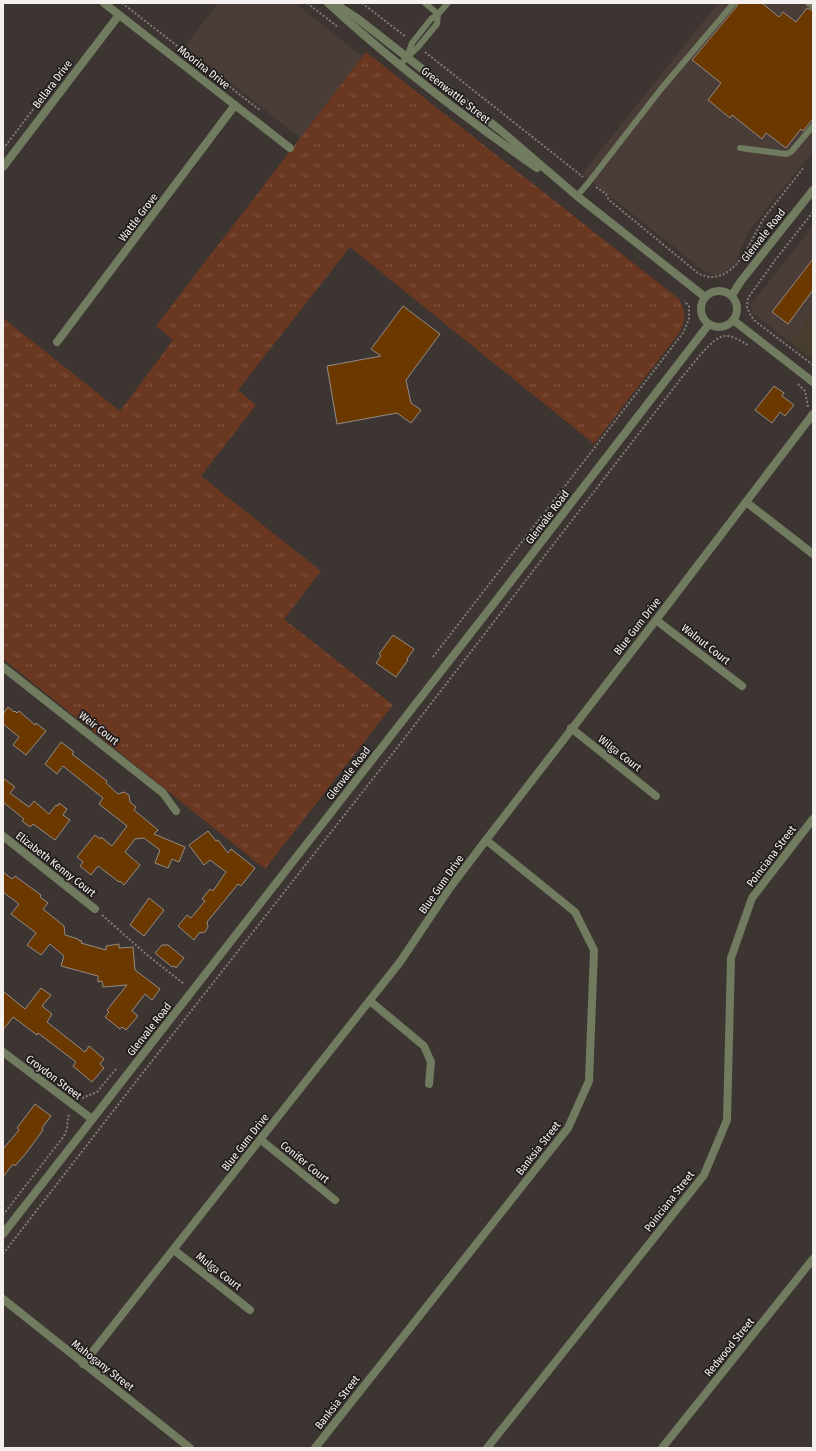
<svg xmlns="http://www.w3.org/2000/svg" width="816" height="1451" font-family="'Fira Sans Condensed',sans-serif">
  <style>
    .built { fill: #4a3c36 }
    .education { fill: #473d2d }
    .grass { fill: url(#grass-tufts) }
    .building { fill: #6b3900; stroke: #938c86 }
    .lines { fill: none; stroke-linecap: round; stroke-linejoin: round }
    .path { stroke: #817b78; stroke-width: 2; stroke-dasharray: 2 2; stroke-linecap: butt }
    .service { stroke: #707b5f; stroke-width: 6 }
    .minor { stroke: #707b5f; stroke-width: 8 }
    .tertiary { stroke: #707b5f; stroke-width: 8 }
    .labels { text-anchor: middle; stroke-width: 3.5; stroke-linejoin: round; paint-order: stroke }
    .street-label { font-size: 11px; fill: #f6f1ef; stroke: #211d1c }
  </style>
  <defs>
    <pattern id="grass-tufts" width="24" height="20" patternUnits="userSpaceOnUse"><rect width="24" height="20" fill="#6a3721"/><path d="M3 7l-1-3M5 7V3M7 7l1-3M15 17l-1-3M17 17v-4M19 17l1-3" fill="none" stroke="#805442"/></pattern>
  </defs>
  <rect width="100%" height="100%" fill="#3c3532"/>
  <g class="built">
    <polygon points="218,3 295,3 363,57 300,138 185,46"/>
    <polygon points="718,3 813,3 813,151 748,232 736,261 730,268 722,274 713,275 703,270 582,174"/>
    <polygon points="813,226 813,315 791,343 752,313 751,304"/>
  </g>
  <polygon class="education" points="813,315 813,360 791,343"/>
  <path class="grass" d="M366,52L679,299C686,313 686,317 680,332L594,444L350,247L238,390L256,405L201,476L321,571L284,619L393,705L265,869L3,659V318L120,411L173,340L156,326Z"/>
  <g class="building">
    <polygon points="738,3 762,3 779,17 783,12 796,22 807,8 813,11 813,119 803,131 801,129 786,148 766,133 762,139 732,115 730,118 708,100 721,83 692,60 737,6"/>
    <polygon points="813,259 813,290 788,324 772,312"/>
    <polygon points="403,306 440,334 406,380 411,403 421,410 411,423 397,413 337,424 327,366 381,356 371,349"/>
    <polygon points="774,386 784,393 782,396 794,405 785,416 780,412 772,423 755,410"/>
    <polygon points="393,635 414,649 407,659 408,660 396,677 376,663 381,656 379,654"/>
    <polygon points="8,707 14,712 15,711 17,713 19,711 35,725 36,723 46,731 26,755 13,745 19,737 3,724 3,714"/>
    <polygon points="61,742 74,752 72,754 107,781 106,783 118,794 124,792 129,795 130,802 136,807 134,810 158,830 154,834 185,847 179,862 172,859 168,868 155,863 160,850 144,838 135,839 125,852 140,865 124,885 120,881 119,882 98,866 91,875 80,866 83,862 77,857 95,835 100,839 101,837 112,846 127,826 99,804 103,798 63,766 57,774 45,764"/>
    <polygon points="3,778 15,787 10,793 29,807 34,801 49,814 56,805 58,806 59,803 67,809 63,815 70,820 55,840 33,824 30,827 22,821 24,819 3,802"/>
    <polygon points="208,831 216,841 218,840 228,853 231,849 255,868 241,886 238,884 207,922 208,927 205,932 199,933 194,940 178,926 187,915 191,918 205,901 202,899 210,889 213,891 226,872 210,860 204,865 189,845"/>
    <polygon points="3,872 12,879 15,876 41,895 40,897 48,903 43,909 64,926 65,935 78,939 78,940 82,941 81,943 106,950 106,946 119,944 119,948 133,947 135,970 160,989 152,1000 145,994 132,1011 138,1016 126,1030 122,1027 120,1029 105,1017 109,1012 107,1010 127,985 103,987 102,981 98,982 98,976 61,966 64,956 50,944 41,955 27,945 36,933 11,914 19,904 3,892"/>
    <polygon points="149,898 164,910 144,936 130,925"/>
    <polygon points="162,945 168,945 184,958 176,968 174,966 172,967 155,953"/>
    <polygon points="41,988 51,995 42,1006 52,1014 47,1022 85,1052 89,1046 104,1059 100,1064 104,1068 92,1082 73,1066 76,1062 38,1033 37,1035 13,1017 3,1030 3,991 25,1009"/>
    <polygon points="35,1104 51,1116 42,1128 43,1130 27,1152 15,1166 13,1164 3,1177 3,1149 19,1130 17,1128"/>
  </g>
  <g class="lines">
    <g class="path">
      <polyline points="122,3 261,111"/>
      <polyline points="307,3 338,27"/>
      <polyline points="362,3 406,37"/>
      <polyline points="425,52 583,177"/>
      <polyline points="3,149 63,70"/>
      <path d="M596,187L606,194L609,200L699,274C703,275 707,277 711,277C739,277 752,237 764,218C777,201 791,184 804,167"/>
      <polyline points="813,212 776,259 748,298 747,307 751,316 755,321 813,365"/>
      <polyline points="798,384 805,391 808,407"/>
      <polyline points="433,657 683,333 689,319 689,306 684,301"/>
      <polyline points="102,915 146,954 184,984"/>
      <polyline points="82,1098 97,1092 116,1069"/>
      <polyline points="3,1215 64,1136 67,1129 68,1117 69,1115"/>
      <path d="M3,1254L134,1084L393,753L683,376C692,366 713,335 726,336C734,336 743,342 749,346"/>
    </g>
    <g class="service">
      <polyline points="425,3 438,14"/>
      <polyline points="808,3 813,7"/>
      <polyline points="407,57 412,43 431,19 438,14 448,3"/>
      <polyline points="400,65 407,57 418,47 437,24 438,14"/>
      <polyline points="740,148 786,154 791,152 813,126"/>
      <polyline points="577,196 589,182 661,89 734,3"/>
    </g>
    <g class="minor">
      <polyline points="104,3 290,148"/>
      <polyline points="3,167 119,15"/>
      <polyline points="57,342 235,105"/>
      <polyline points="746,502 813,554"/>
      <polyline points="656,620 742,686"/>
      <polyline points="3,667 163,793 176,811"/>
      <polyline points="571,728 656,796"/>
      <polyline points="3,836 95,909"/>
      <polyline points="370,1001 424,1046 431,1062 429,1084"/>
      <polyline points="3,1052 92,1119"/>
      <polyline points="261,1140 335,1200"/>
      <polyline points="174,1250 250,1310"/>
      <polyline points="3,1299 190,1448"/>
      <polyline points="83,1364 400,962 449,889 486,840 656,620 813,414"/>
      <polyline points="315,1448 568,1128 589,1081 594,950 575,912 486,840"/>
      <polyline points="487,1448 704,1175 727,1120 731,958 752,898 813,819"/>
      <polyline points="662,1448 813,1259"/>
    </g>
    <g class="tertiary">
      <path d="M328,3C393,63 464,117 537,168"/>
      <polyline points="334,3 357,18 500,130 577,196 705,297"/>
      <circle cx="719" cy="309" r="18"/>
      <polyline points="732,295 741,281 813,190"/>
      <polyline points="733,320 813,382"/>
      <polyline points="3,1234 495,602 709,324"/>
    </g>
  </g>
  <g class="labels">
    <g class="street-label">
      <text transform="translate(204 67) rotate(38)" y="4">Moorina Drive</text>
      <text transform="translate(52 84) rotate(-53)" y="4">Bellara Drive</text>
      <text transform="translate(456 95) rotate(38)" y="4">Greenwattle Street</text>
      <text transform="translate(138 217) rotate(-53)" y="4">Wattle Grove</text>
      <text transform="translate(763 235) rotate(-52)" y="4">Glenvale Road</text>
      <text transform="translate(547 517) rotate(-53)" y="4">Glenvale Road</text>
      <text transform="translate(637 626) rotate(-52)" y="4">Blue Gum Drive</text>
      <text transform="translate(706 644) rotate(38)" y="4">Walnut Court</text>
      <text transform="translate(99 728) rotate(38)" y="4">Weir Court</text>
      <text transform="translate(620 753) rotate(38)" y="4">Wilga Court</text>
      <text transform="translate(348 773) rotate(-52)" y="4">Glenvale Road</text>
      <text transform="translate(771 856) rotate(-53)" y="4">Poinciana Street</text>
      <text transform="translate(56 864) rotate(38)" y="4">Elizabeth Kenny Court</text>
      <text transform="translate(441 884) rotate(-55)" y="4">Blue Gum Drive</text>
      <text transform="translate(149 1029) rotate(-52)" y="4">Glenvale Road</text>
      <text transform="translate(54 1077) rotate(37)" y="4">Croydon Street</text>
      <text transform="translate(245 1142) rotate(-52)" y="4">Blue Gum Drive</text>
      <text transform="translate(538 1148) rotate(-52)" y="4">Banksia Street</text>
      <text transform="translate(305 1162) rotate(39)" y="4">Conifer Court</text>
      <text transform="translate(669 1201) rotate(-52)" y="4">Poinciana Street</text>
      <text transform="translate(219 1271) rotate(38)" y="4">Mulga Court</text>
      <text transform="translate(729 1347) rotate(-51)" y="4">Redwood Street</text>
      <text transform="translate(103 1365) rotate(38)" y="4">Mahogany Street</text>
      <text transform="translate(337 1402) rotate(-52)" y="4">Banksia Street</text>
    </g>
  </g>
  <rect width="816" height="1451" fill="none" stroke="#f6f1ef" stroke-width="8"/>
</svg>
